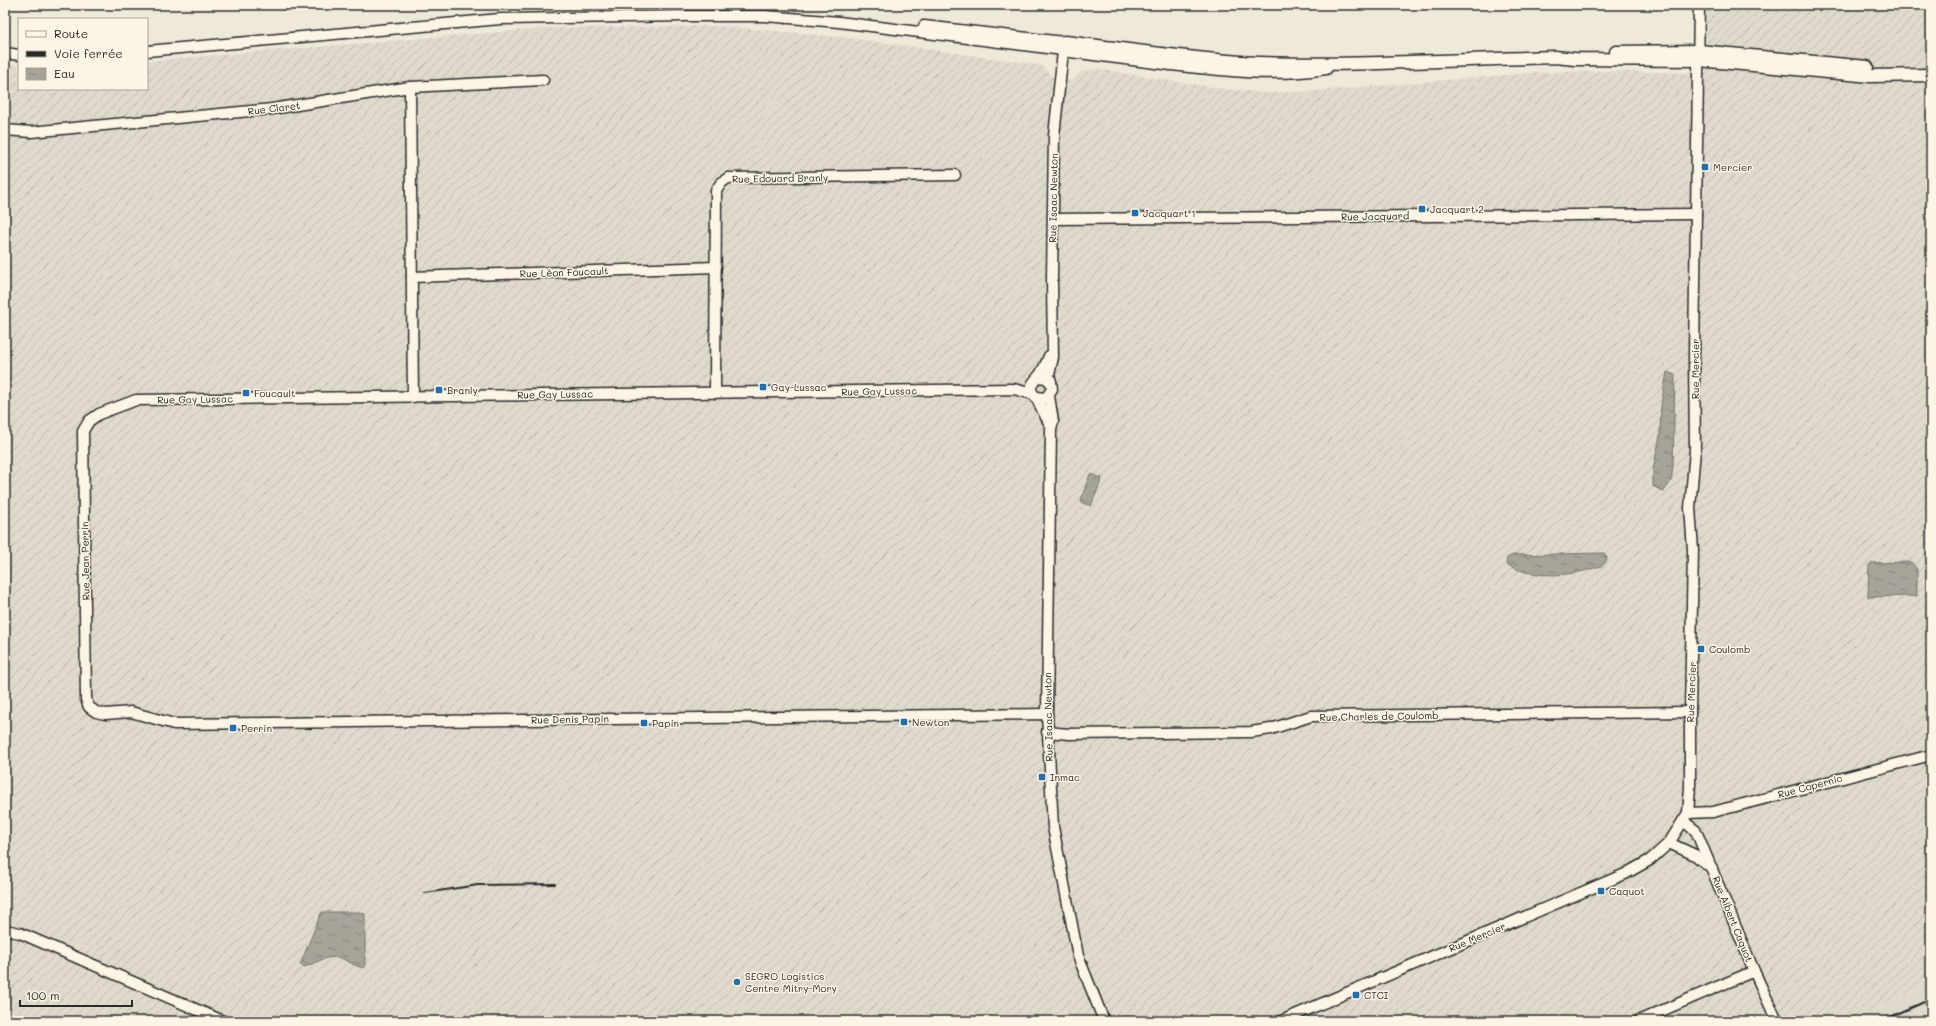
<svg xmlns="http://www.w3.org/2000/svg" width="1936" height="1026" font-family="Mali,sans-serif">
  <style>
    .built { fill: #e0dacc }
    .industrial { fill: url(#industrial-furrows) }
    .water { fill: url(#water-ripples); stroke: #75736d }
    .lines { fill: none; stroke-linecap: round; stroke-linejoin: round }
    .minor-casing { stroke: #2b2b2b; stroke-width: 13 }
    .major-casing { stroke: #2b2b2b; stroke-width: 15 }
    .minor { stroke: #fcf5e5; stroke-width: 10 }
    .major { stroke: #fcf5e5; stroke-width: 12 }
    .rail { stroke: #2b2b2b; stroke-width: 2 }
    .poi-dot { fill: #1f6fb2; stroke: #fcf5e5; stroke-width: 1.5 }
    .labels { text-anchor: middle; stroke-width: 3; stroke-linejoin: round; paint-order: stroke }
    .street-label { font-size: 10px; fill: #2b2b2b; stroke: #fcf5e5 }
    .poi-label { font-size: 10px; fill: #2b2b2b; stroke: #fcf5e5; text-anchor: start }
  </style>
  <defs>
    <pattern id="industrial-furrows" width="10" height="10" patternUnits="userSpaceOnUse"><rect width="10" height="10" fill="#e0dacc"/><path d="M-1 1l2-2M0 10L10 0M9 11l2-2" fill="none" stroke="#c0bbaf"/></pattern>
    <pattern id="water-ripples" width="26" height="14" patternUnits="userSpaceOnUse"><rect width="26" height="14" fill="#a6a399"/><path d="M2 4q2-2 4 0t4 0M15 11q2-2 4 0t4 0" fill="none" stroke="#87857d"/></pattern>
  </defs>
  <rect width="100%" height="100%" fill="#efe9da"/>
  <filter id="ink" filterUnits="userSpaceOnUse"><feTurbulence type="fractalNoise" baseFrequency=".025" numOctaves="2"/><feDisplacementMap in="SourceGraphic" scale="8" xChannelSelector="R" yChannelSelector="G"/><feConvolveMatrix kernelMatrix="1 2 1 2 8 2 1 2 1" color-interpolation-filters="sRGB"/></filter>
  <g filter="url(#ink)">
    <polygon class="built" points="1931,983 1931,1015 1918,1021 1849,1021"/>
    <polygon class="industrial" points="1706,5 1931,5 1931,983 1849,1021 5,1021 5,65 19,65 19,89 147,89 147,61 548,28 722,26 850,38 1041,65 1052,77 1071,81 1080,72 1098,69 1217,88 1266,93 1317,91 1530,73 1588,71 1706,73"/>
    <g class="water">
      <polygon points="1667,372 1675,375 1673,466 1671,481 1665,490 1662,491 1653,486 1653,470 1660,436 1661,405"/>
      <polygon points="1090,474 1102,478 1091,506 1080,502"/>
      <path d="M1604,553L1607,558C1606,566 1598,567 1591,569C1566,577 1529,578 1506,564L1507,558L1513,555Z"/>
      <polygon points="1911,562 1917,569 1917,596 1868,597 1869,565 1871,563"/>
      <path d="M323,912H359L365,914V967C359,970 345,958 336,957C325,957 314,963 305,967L300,965L321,913Z"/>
    </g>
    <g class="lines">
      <g class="minor-casing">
        <g id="minor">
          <polyline points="924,26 1064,42 1054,136 1052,279 1053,357 1049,375 1051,382"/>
          <polyline points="147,51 500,19 685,16 765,16 839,22 1063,50"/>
          <polyline points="5,53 19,55"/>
          <polyline points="410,87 413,397"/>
          <polyline points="5,130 31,132 272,109 410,87 543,80"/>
          <polyline points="1053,219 1696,214"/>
          <polyline points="412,277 716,267"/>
          <path d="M1038,378L1044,377L1051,382L1052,389L1046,398L1036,397C1025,387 1035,382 1041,373C1044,368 1047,362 1049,356"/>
          <polyline points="715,393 716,191 721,183 728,178 955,175"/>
          <polyline points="1033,394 1014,389 136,400 99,414 89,421 83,431 86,699 89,707 96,712 105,714 131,712 174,724 1047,714"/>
          <polyline points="1049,396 1053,421 1051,430 1047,714 1053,827 1078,956 1104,1021"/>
          <polyline points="1036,397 1049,423"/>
          <polyline points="1047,732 1069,734 1251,732 1271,729 1311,716 1690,712"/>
          <polyline points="1688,813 1713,812 1931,755"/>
          <polyline points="1683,821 1696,831 1754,971 1777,1021"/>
          <polyline points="1669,843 1695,855 1712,868"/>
          <polyline points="5,930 20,933 223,1021"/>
          <polyline points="1281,1021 1625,874 1650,860 1669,843 1688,813 1690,788 1690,712 1693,550 1690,508 1695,450 1694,356 1699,5"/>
          <polyline points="1638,1021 1754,971"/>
          <polyline points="1927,1021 1931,1019"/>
        </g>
      </g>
      <g class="major-casing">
        <g id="major">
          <path d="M1064,42C1128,49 1194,60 1259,63C1357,66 1457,60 1555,57L1575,59L1699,60L1871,76L1930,75"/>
          <path d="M1063,50C1099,55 1135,59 1171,64C1223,70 1274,76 1326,68"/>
          <polyline points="1616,52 1699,51 1867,67"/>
        </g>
      </g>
      <use href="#minor" class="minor"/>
      <use href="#major" class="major"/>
      <g class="rail">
        <polyline points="425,893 478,885 555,884"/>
        <polyline points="1881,1021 1931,999"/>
      </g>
    </g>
  </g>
  <g class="poi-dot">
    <rect x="1701" y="163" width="8" height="8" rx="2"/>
    <rect x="1418" y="205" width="8" height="8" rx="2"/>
    <rect x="1131" y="209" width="8" height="8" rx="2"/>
    <rect x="759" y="383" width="8" height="8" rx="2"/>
    <rect x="435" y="386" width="8" height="8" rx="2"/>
    <rect x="242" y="389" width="8" height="8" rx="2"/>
    <rect x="1697" y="645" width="8" height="8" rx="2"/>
    <rect x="900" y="718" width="8" height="8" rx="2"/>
    <rect x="640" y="719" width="8" height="8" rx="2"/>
    <rect x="229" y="724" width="8" height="8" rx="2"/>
    <rect x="1038" y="773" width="8" height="8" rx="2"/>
    <rect x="1597" y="887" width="8" height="8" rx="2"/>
    <circle cx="737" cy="982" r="4"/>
    <rect x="1352" y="991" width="8" height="8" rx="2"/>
  </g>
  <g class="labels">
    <g class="street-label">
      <text transform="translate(274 108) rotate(-7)" y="4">Rue Claret</text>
      <text transform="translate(780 178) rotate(-1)" y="4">Rue Edouard Branly</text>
      <text transform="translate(1053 198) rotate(-89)" y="4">Rue Isaac Newton</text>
      <text transform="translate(1375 216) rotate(-1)" y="4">Rue Jacquard</text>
      <text transform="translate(564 272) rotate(-2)" y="4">Rue Léon Foucault</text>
      <text transform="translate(1695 369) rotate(-90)" y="4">Rue Mercier</text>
      <text transform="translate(879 391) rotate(-1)" y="4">Rue Gay Lussac</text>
      <text transform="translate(555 394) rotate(-1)" y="4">Rue Gay Lussac</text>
      <text transform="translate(195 399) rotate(-1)" y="4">Rue Gay Lussac</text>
      <text transform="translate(85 561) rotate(-91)" y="4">Rue Jean Perrin</text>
      <text transform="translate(1691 692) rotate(-88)" y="4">Rue Mercier</text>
      <text transform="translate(1379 716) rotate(-1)" y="4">Rue Charles de Coulomb</text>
      <text transform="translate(1048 717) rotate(-91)" y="4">Rue Isaac Newton</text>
      <text transform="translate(570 719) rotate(-1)" y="4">Rue Denis Papin</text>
      <text transform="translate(1810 786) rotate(-15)" y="4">Rue Copernic</text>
      <text transform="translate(1733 919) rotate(68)" y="4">Rue Albert Caquot</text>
      <text transform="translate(1477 937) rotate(-23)" y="4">Rue Mercier</text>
    </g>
    <g class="poi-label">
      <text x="1713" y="171">Mercier</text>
      <text x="1430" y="213">Jacquart 2</text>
      <text x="1143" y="217">Jacquart 1</text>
      <text x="771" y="391">Gay-Lussac</text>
      <text x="447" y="394">Branly</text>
      <text x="254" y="397">Foucault</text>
      <text x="1709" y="653">Coulomb</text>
      <text x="912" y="726">Newton</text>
      <text x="652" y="727">Papin</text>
      <text x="241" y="732">Perrin</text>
      <text x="1050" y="781">Inmac</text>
      <text x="1609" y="895">Caquot</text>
      <text x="745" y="980">SEGRO Logistics<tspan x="745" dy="12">Centre Mitry-Mory</tspan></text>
      <text x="1364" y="999">CTCI</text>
    </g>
  </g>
  <rect width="1936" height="1026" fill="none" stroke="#fcf5e5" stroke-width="20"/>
  <rect x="10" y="10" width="1916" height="1006" fill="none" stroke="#2b2b2b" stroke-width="1.5" filter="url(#ink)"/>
  <rect x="18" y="18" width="130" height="72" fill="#fcf5e5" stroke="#a8a49b"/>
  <rect x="26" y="31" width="20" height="6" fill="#fcf5e5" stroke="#a8a49b"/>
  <text x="54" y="38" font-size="12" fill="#2b2b2b">Route</text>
  <rect x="26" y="51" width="20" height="6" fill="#2b2b2b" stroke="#a8a49b"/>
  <text x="54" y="58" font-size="12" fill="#2b2b2b">Voie ferrée</text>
  <rect x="26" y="68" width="20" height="12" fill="url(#water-ripples)" stroke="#a8a49b"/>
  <text x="54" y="78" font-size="12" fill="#2b2b2b">Eau</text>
  <path d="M20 1000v6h112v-6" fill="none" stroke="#2b2b2b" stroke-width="2"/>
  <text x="26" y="1000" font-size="12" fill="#2b2b2b" stroke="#fcf5e5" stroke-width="3" paint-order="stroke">100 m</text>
</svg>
